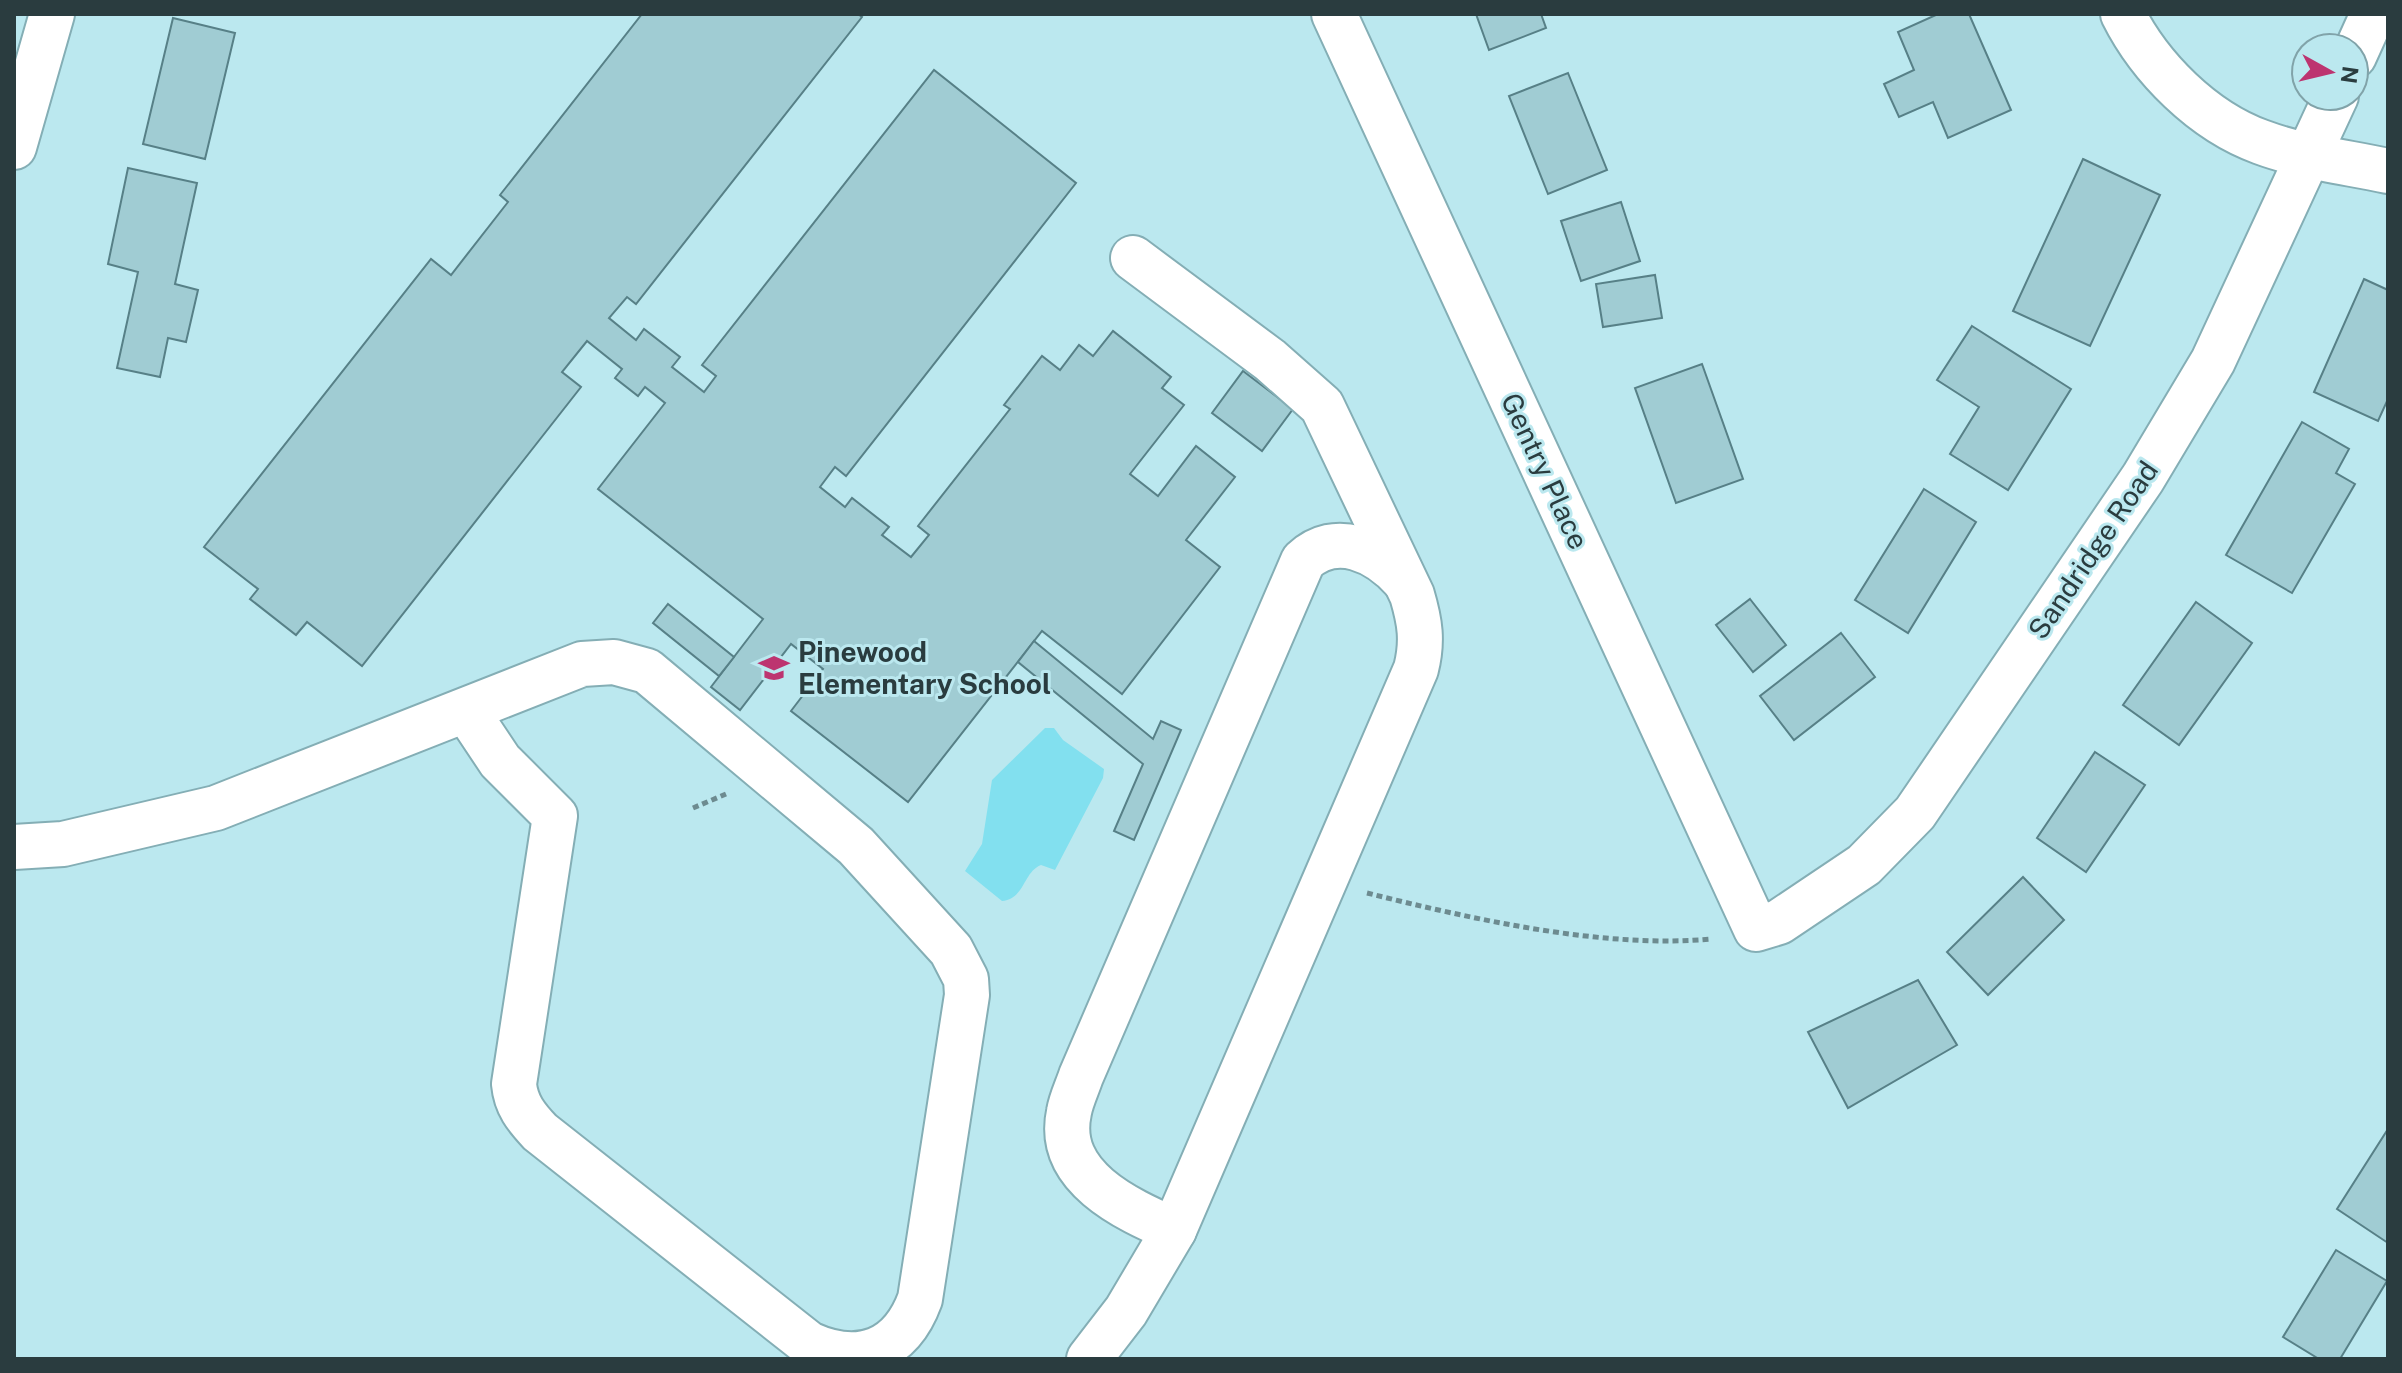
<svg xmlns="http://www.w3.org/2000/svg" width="2402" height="1373" font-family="'Public Sans',sans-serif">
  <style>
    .green { fill: #82e0ef }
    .building { fill: #a0ccd3; stroke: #578087; stroke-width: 2 }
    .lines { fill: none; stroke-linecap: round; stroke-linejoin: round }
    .minor-casing { stroke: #84aeb5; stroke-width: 48 }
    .path { stroke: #6d8b90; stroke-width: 5; stroke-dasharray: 6 4; stroke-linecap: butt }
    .minor { stroke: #fff; stroke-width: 44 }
    .labels { text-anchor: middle; stroke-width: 6; stroke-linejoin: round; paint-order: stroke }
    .street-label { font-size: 28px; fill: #2a3c3f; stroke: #bbe8ef }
    .poi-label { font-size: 28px; font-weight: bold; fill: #2a3c3f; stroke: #bbe8ef; text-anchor: start }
  </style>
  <rect width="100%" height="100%" fill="#bbe8ef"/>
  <path class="green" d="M1045,728H1054L1063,740L1104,769L1103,778L1055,870L1041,865C1023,872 1025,899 1002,901L965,871L982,844L992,780Z"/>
  <g class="building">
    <polygon points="642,14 858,14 862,17 636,304 627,297 609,318 636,340 644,329 680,357 672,367 704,392 716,376 702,365 934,70 1076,183 846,476 835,467 820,487 845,507 852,498 889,527 882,535 911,557 929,535 918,526 1010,409 1004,405 1042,356 1060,370 1079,345 1093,356 1113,331 1171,377 1162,388 1184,405 1130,474 1158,496 1196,446 1235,477 1186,540 1220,567 1122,694 1042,631 908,802 791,711 823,669 791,644 740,710 711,687 763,619 598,489 665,403 645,387 638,396 615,378 622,369 587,341 562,372 581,387 362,666 307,622 296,635 250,599 258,589 204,547 431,259 451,275 508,202 500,195"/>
    <polygon points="1476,14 1541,14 1546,28 1489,50"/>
    <polygon points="1938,14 1969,14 2011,110 1948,138 1933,102 1899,117 1884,84 1914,70 1898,32"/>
    <polygon points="173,18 235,33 205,159 143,144"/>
    <polygon points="1568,73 1607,170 1548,194 1509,96"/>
    <polygon points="2083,159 2160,195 2090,346 2013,311"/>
    <polygon points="128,168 197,183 175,284 198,290 186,342 168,338 160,377 117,368 138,272 108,264"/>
    <polygon points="1621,202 1640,261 1581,281 1561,221"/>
    <polygon points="1655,275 1662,318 1603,327 1596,284"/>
    <polygon points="2364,279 2388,290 2388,399 2378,421 2314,392"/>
    <polygon points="1972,326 2071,389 2008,490 1950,454 1979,407 1937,380"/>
    <polygon points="1702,364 1743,479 1676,503 1635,388"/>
    <polygon points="1243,371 1293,409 1262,451 1212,413"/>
    <polygon points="2302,422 2349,449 2336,473 2355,484 2292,593 2226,555"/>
    <polygon points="1924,489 1976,522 1908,633 1855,600"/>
    <polygon points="1750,599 1786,645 1753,672 1716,625"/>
    <polygon points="2196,602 2252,643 2179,745 2123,705"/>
    <polygon points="668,604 734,657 719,676 653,623"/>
    <polygon points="1841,633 1875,677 1794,740 1760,696"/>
    <polygon points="1034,641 1153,739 1161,721 1181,730 1134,840 1114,831 1143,764 1018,662"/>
    <polygon points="2095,752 2145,785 2086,872 2037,838"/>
    <polygon points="2023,877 2064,920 1988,995 1947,952"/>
    <polygon points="1918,980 1957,1045 1848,1108 1808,1032"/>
    <polygon points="2388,1129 2388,1243 2337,1209"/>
    <polygon points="2336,1250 2387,1281 2340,1359 2319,1359 2283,1337"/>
  </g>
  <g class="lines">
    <g class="minor-casing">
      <g id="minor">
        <polyline points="1334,14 1756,929 1779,922 1864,865 1915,813 2143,478 2213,361 2336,96"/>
        <path d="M2123,14C2150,68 2203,121 2261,142C2301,157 2346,162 2388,171"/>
        <polyline points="2354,56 2373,14"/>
        <polyline points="14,147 52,14"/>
        <path d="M14,847L63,844L216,808L582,664L614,662L647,671L856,846L951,950L966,979L967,995L920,1299C901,1351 860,1367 809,1344L540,1132C526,1117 516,1105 514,1084L555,816L500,761L466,710"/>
        <path d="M1174,1230C1126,1209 1055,1177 1069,1112C1071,1100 1077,1088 1081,1076L1303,561C1336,530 1378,551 1404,580"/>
        <path d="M1089,1359L1126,1311L1174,1230L1416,669C1423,641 1420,622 1412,595L1322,406L1270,360L1133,258"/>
      </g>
    </g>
    <g class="path">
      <polyline points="693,808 726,794"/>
      <path d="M1367,893C1472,919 1604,949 1712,939"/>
    </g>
    <use href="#minor" class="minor"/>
  </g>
  <defs>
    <g id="school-bare" transform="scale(2.4)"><path d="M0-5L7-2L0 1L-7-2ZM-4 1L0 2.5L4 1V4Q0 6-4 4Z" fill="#bd3470" stroke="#bbe8ef" stroke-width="2.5" paint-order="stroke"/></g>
  </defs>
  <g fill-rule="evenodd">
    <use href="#school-bare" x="774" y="668"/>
  </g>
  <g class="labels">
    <g class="street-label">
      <text transform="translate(1545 471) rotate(65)" y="10">Gentry Place</text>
      <text transform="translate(2093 550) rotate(-56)" y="10">Sandridge Road</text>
    </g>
    <g class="poi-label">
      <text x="798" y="662">Pinewood<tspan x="798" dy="32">Elementary School</tspan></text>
    </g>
  </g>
  <rect width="2402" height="1373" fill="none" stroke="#2a3c3f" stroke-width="32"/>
  <g transform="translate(2330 72) rotate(98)"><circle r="38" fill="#bbe8ef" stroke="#81a3a9" stroke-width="2"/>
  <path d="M0-6L14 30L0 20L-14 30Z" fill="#bd3470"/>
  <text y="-12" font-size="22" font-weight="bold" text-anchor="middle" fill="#2a3c3f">N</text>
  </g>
</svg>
